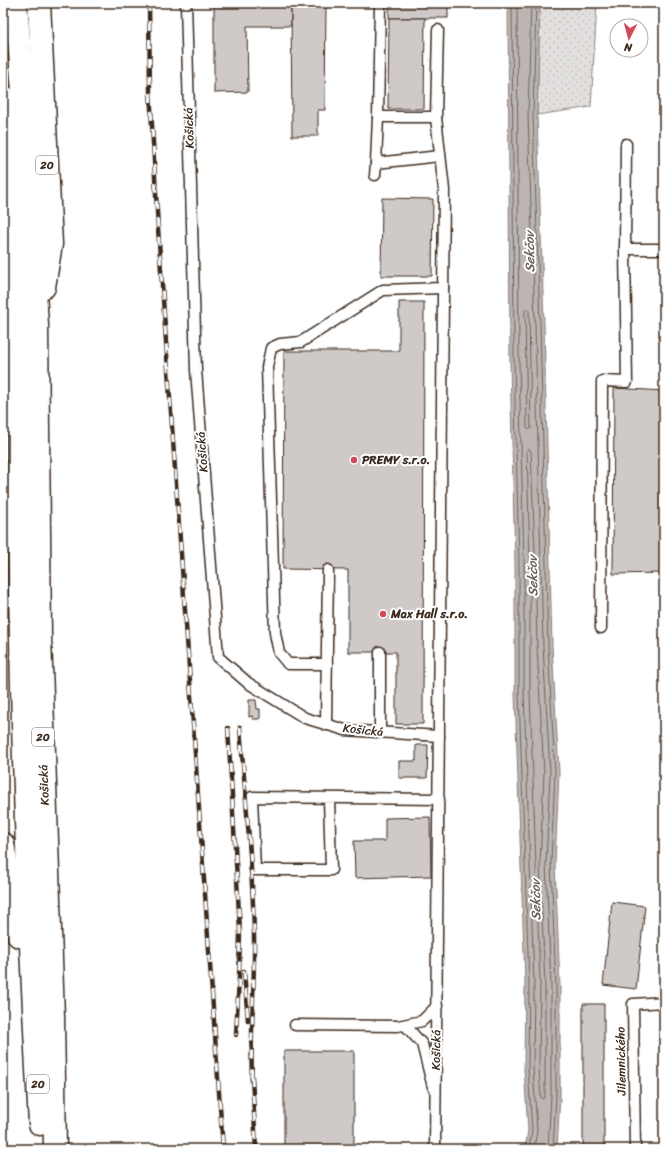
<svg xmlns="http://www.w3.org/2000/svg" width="667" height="1152" font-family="Sriracha,sans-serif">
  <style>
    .green { fill: url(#green-dots); stroke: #8e857e }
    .water { fill: #bcb6b3; stroke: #887e77 }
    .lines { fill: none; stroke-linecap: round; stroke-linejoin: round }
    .shore { stroke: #6f625a; stroke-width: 1 }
    .building { fill: #cfcac7; stroke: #3b2a1e }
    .service-casing { stroke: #3b2a1e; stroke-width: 13 }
    .primary-casing { stroke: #3b2a1e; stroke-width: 25 }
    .service { stroke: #fff; stroke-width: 10 }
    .primary { stroke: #fff; stroke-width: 22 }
    .rail-casing { stroke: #3b2a1e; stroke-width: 4.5 }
    .rail { stroke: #fff; stroke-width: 3; stroke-dasharray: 9; stroke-linecap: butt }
    .poi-dot { fill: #d1495b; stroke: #fff; stroke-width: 1.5 }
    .labels { text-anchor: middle; stroke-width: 4; stroke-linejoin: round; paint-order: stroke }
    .shield { fill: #fff; stroke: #766a62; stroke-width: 1 }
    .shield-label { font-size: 11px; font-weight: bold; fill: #3b2a1e }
    .street-label { font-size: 12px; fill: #3b2a1e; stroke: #fff }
    .poi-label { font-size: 12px; font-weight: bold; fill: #3b2a1e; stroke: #fff; text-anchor: start }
    .water-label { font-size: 13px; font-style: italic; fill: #685b52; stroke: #fff }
  </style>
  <defs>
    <pattern id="green-dots" width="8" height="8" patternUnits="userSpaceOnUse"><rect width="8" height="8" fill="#e2e0de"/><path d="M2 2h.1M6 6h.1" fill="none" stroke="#c3c0be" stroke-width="1.8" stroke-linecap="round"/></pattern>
  </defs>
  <rect width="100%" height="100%" fill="#fff"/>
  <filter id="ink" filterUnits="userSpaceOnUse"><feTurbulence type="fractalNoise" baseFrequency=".025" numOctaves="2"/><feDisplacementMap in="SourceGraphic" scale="8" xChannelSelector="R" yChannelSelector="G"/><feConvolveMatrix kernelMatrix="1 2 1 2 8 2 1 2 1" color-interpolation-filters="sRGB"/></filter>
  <g filter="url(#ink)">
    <polygon class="green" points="540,3 597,3 591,107 537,115"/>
    <polygon class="water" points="508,3 540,3 537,115 544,324 552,646 559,773 555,863 560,987 560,1096 557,1149 525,1149 528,1130 524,1069 525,983 515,693 515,563 510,362"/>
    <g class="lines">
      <g class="shore">
        <polyline points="512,3 514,361 519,563 519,692 529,983 528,1069 532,1130 529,1149"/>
        <polyline points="517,3 519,361 524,563 524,692 534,983 533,1068 537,1130 534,1149"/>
        <polyline points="531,3 528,115 535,324 543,646 550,773 546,863 551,987 551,1096 548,1149"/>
        <polyline points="536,3 533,115 540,324 548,646 555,773 551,863 556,987 556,1096 553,1149"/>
        <polygon points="527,309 529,311 531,428 529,430 527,428 525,311"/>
        <polygon points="529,449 531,451 535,554 537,647 544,773 540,863 545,987 545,1096 543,1099 541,1098 539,1068 540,983 530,692 530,563 527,451"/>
      </g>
    </g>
    <g class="building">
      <polygon points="214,3 291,3 291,26 247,26 248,92 214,93"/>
      <polygon points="291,3 326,3 325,110 318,110 318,136 292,136"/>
      <rect x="389" y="3" width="59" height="15"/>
      <polygon points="389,18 425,18 424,109 388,109"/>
      <polygon points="382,198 433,199 432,276 381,276"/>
      <polygon points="399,302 424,302 423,724 396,724 396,652 348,652 348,570 283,569 284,351 399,351"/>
      <polygon points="614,388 664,391 664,573 613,574"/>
      <polygon points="249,700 256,700 257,709 260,709 260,719 253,719 253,716 249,717"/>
      <polygon points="416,745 428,745 427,778 399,778 399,761 416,761"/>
      <polygon points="430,817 431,876 355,878 354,841 385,841 385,818"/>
      <polygon points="612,902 645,906 636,989 603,985"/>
      <rect x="583" y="1004" width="21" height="145"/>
      <rect x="284" y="1051" width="70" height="98"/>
      <rect x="662" y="1063" width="2" height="86"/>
    </g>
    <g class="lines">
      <g class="service-casing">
        <g id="service">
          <polyline points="186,3 196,370 218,657 248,683 305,718 345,730 439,736"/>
          <polyline points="380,3 378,117 436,117 438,30"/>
          <polyline points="378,117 376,163 440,156"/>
          <polyline points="375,175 376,163"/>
          <polyline points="625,249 626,144"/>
          <polyline points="601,628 602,381 627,382 625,249 664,249"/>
          <polyline points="380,652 380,732"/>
          <polyline points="327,664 288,664 279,653 275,633 267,367 271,348 280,344 301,342 383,290 443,288"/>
          <polyline points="326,725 328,570"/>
          <polyline points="329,798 331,870 255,870 252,797 439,799"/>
          <polyline points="295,1025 398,1026 422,1021 437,1006"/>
          <polyline points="405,1025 422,1044 433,1087"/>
          <polyline points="435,1149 444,190 436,117"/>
          <polyline points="635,1149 633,1004 664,1002"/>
        </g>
      </g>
      <g class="primary-casing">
        <g id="primary">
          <polyline points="16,3 25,116 37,326 40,637 53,1017 55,1149"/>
          <polyline points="39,3 51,244 44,287"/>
          <path d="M3,96C7,172 14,247 17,323C19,413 18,502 20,592C23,770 30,947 40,1124"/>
          <polyline points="3,844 19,936"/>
        </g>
      </g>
      <use href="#service" class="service"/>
      <use href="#primary" class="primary"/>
      <g class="rail-casing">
        <g id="rail">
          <polyline points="149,3 150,91 158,228 223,1149"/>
          <path d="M240,727C245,796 253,866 254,936C255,985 250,1034 252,1083"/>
          <polyline points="228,728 240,930 239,978 236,1035"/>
          <polyline points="244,971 248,1021"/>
          <polyline points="252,1077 256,1149"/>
        </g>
      </g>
      <use href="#rail" class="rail"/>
    </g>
  </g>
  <g class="poi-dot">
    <circle cx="354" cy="460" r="4"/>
    <circle cx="383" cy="614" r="4"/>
  </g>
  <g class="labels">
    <g class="shield">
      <rect x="36" y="156" width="22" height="18" rx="3"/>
      <rect x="32" y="728" width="22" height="18" rx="3"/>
      <rect x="27" y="1075" width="22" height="18" rx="3"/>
    </g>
    <g class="shield-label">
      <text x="47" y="169">20</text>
      <text x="43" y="741">20</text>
      <text x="38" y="1088">20</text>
    </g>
    <g class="street-label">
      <text transform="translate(189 128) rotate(-92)" y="4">Košická</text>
      <text transform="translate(202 452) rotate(-94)" y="4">Košická</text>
      <text transform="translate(363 730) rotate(6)" y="4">Košická</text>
      <text transform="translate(44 785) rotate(-92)" y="4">Košická</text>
      <text transform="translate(436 1050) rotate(-89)" y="4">Košická</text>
      <text transform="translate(621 1061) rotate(-91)" y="4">Jilemnického</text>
    </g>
    <g class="poi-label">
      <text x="362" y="464">PREMY s.r.o.</text>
      <text x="391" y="618">Max Hall s.r.o.</text>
    </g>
    <g class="water-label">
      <text transform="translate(529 252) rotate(-91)" y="5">Sekčov</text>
      <text transform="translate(532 576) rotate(-91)" y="5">Sekčov</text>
      <text transform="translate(535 900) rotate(-91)" y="5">Sekčov</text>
    </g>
  </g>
  <rect width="667" height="1152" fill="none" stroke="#fff" stroke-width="16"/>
  <rect x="8" y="8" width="651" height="1136" fill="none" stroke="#3b2a1e" stroke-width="1.5" filter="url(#ink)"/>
  <g transform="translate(629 38) rotate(186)"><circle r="19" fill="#ffffff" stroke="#b1aaa5"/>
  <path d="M0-3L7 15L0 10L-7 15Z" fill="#d1495b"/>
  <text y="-6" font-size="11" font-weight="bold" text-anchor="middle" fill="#3b2a1e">N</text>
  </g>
</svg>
